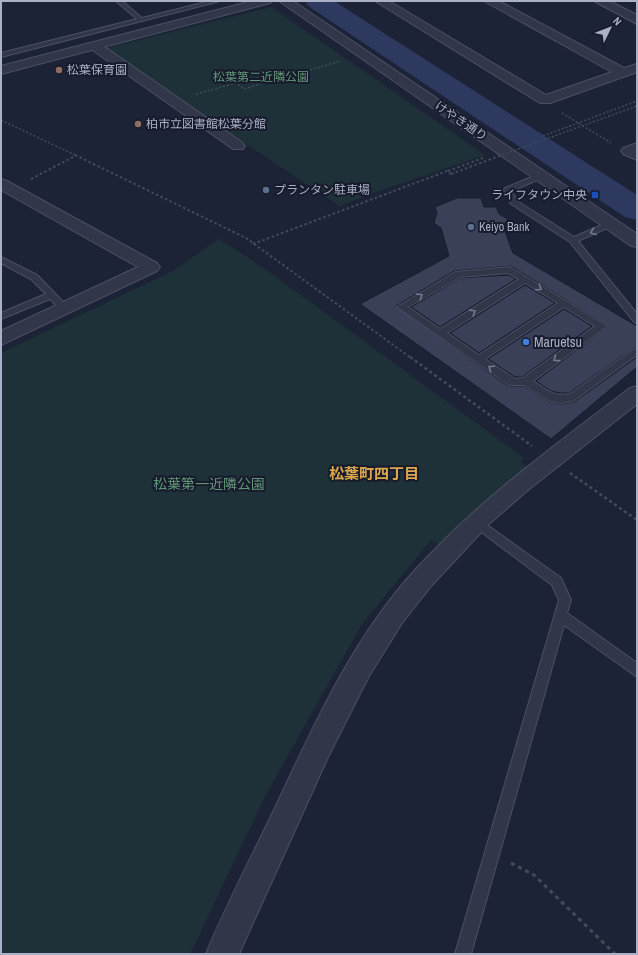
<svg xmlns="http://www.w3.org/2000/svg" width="638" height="955" font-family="'Archivo Narrow','Noto Sans JP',sans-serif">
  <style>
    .green { fill: #1f3138 }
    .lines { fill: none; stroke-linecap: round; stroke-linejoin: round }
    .river { fill: #2d395e; fill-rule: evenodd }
    .building { fill: #394058; stroke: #181d2e }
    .service-casing { stroke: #4b5063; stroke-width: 2 }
    .minor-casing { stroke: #4b5063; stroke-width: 2 }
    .tertiary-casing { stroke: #4b5063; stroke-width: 2 }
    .path-far3 { stroke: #3c4e56; stroke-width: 1.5; stroke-dasharray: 2 2; stroke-linecap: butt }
    .path-far2 { stroke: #3c4e56; stroke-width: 2; stroke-dasharray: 2.5 2.5; stroke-linecap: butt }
    .path-far1 { stroke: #3c4e56; stroke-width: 2.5; stroke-dasharray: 3 3; stroke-linecap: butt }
    .path { stroke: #3c4e56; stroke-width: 3; stroke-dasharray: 4 4; stroke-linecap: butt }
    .service { fill: #313648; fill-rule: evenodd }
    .minor { fill: #313648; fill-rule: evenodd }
    .tertiary { fill: #313648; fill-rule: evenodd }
    .path-bridge-far1 { stroke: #3c4e56; stroke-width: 1.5; stroke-dasharray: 2 2; stroke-linecap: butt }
    .path-bridge { stroke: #3c4e56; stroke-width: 2; stroke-dasharray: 2.5 2.5; stroke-linecap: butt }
    .oneway { stroke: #74798d }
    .education-dot { fill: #8d6e63; stroke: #171b2c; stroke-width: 1.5 }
    .service-dot { fill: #5c6f8a; stroke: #171b2c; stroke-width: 1.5 }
    .transit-dot { fill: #1a4fb4; stroke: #171b2c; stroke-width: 1.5 }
    .shop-dot { fill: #3f7fe0; stroke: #171b2c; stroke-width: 1.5 }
    .labels { text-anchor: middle; stroke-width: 4; stroke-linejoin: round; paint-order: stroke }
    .far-poi-label { font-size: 12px; fill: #aab0c5; stroke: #171b2c; text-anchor: start }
    .far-park-label { font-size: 12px; fill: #619777; stroke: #171b2c }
    .far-street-label { font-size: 12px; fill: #aab0c5; stroke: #171b2c }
    .poi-label { font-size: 14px; fill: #aab0c5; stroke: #171b2c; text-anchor: start }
    .park-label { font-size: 14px; fill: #619777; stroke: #171b2c }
    .neighbourhood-label { font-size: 15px; font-weight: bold; fill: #dca64e; stroke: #171b2c }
  </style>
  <rect width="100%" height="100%" fill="#1d2337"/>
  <g class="green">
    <polygon points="271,7 485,155 373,193 371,195 346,203 341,207 107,51 107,48"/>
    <polygon points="219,239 265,269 524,458 520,462 528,467 441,546 431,540 362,624 265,796 190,954 1,954 1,353 173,271"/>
  </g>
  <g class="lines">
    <polygon class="river" points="305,1 334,1 637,195 637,220 625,217 308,6"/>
  </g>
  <g class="building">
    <polygon points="457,198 481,198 484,207 496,207 499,214 508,219 503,226 513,253 637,326 637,346 569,393 559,393 551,391 536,381 608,326 511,266 454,271 396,306 508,386 524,386 550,402 560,404 574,402 637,357 637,367 551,439 360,304 449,256 441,228 434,223 437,213 435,207"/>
    <polygon points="508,275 516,279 440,327 411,307 460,278"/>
    <polygon points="525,285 555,303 479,353 450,333"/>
    <polygon points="564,309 592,326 522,377 515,377 488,359"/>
  </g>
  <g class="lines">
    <g class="service-casing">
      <g id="service">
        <polygon points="116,1 122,1 142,18 210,1 220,1 1,57 1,53 137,19"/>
        <polygon points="539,174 546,176 512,191 517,201 574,237 609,222 615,222 616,224 578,241 637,314 637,323 634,322 570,242 511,204 504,190 505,188"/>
        <polygon points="1,257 37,275 68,307 68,311 62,311 50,299 1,319 1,313 46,294 31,279 1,263"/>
        <path d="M510,267L607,326L533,381C547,390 553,397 570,394L637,347V355L573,401L560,403L550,401L524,385H509L397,307L455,272ZM508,273L519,279L440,329L408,307L460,277ZM525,283L558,303L479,355L447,333ZM564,307L595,326L523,378L515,379L485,359Z"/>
        <polygon points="476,517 561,578 571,600 567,613 637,663 637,677 564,625 471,954 455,954 559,600 552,585 472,525 470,522 472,519"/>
      </g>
    </g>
    <g class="minor-casing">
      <g id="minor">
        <polygon points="375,1 389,1 546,95 612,72 484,1 499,1 624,68 637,64 637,72 550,103 540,103"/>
        <polygon points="594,1 609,1 637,15 637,24"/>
        <polygon points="95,42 99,43 243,143 245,146 243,149 233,149 91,49 89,46"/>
        <polygon points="637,143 637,160 623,154 621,151 623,148"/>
        <polygon points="1,179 7,181 157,263 160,267 157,271 1,345 1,331 138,267 1,190"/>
      </g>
    </g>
    <g class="tertiary-casing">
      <g id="tertiary">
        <polygon points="252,1 272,1 270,3 1,74 1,66"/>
        <polygon points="279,1 293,1 637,234 637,247 631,246"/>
        <path d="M637,386V404L528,490L490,523L432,585L402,623L369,676L329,755L239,954H206C226,905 251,858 274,810C313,727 352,639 415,570C479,500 555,445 630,388Z"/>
      </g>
    </g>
    <g class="path-far3">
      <polyline points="196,94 236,83 244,89 341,61"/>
      <polyline points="562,113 611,143"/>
      <polyline points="1,120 77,156"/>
      <polyline points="543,136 637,101"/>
    </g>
    <g class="path-far2">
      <polyline points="75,155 246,238 411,358"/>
      <polyline points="448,171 483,158"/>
      <polyline points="31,179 75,156"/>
      <polyline points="253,244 447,171 451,174"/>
    </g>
    <g class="path-far1">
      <polyline points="410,357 532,446"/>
      <polyline points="570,473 637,520"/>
    </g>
    <polyline class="path" points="511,863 534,875 615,954"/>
    <use href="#service" class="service"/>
    <use href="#minor" class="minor"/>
    <use href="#tertiary" class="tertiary"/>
    <polyline class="path-bridge-far1" points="499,156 637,106"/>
    <polyline class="path-bridge" points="451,174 502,155"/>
  </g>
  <defs><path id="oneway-chevron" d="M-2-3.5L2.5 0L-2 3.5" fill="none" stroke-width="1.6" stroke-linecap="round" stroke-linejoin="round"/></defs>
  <g class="oneway">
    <use href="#oneway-chevron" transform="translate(593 232) rotate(158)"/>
    <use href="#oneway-chevron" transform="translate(539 288) rotate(31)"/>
    <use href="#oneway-chevron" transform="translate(420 296) rotate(-31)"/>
    <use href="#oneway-chevron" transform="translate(473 312) rotate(-32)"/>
    <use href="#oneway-chevron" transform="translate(556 359) rotate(144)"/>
    <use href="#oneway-chevron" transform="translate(491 368) rotate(-146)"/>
  </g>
  <g class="education-dot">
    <circle cx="59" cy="70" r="4"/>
    <circle cx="138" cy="124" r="4"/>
  </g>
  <g class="service-dot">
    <circle cx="266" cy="190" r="4"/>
    <circle cx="471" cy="227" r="4"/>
  </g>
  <rect class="transit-dot" x="591" y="191" width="8" height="8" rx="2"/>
  <circle class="shop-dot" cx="526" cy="342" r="4"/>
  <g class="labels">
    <g class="far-poi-label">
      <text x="67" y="74">松葉保育園</text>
      <text x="146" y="128">柏市立図書館松葉分館</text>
      <text x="274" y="194">プランタン駐車場</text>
      <text x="587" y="199" text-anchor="end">ライフタウン中央</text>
      <text x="479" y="231">Keiyo Bank</text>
    </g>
    <g class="far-park-label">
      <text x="261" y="81">松葉第二近隣公園</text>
    </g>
    <g class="far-street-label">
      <text transform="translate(461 121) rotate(34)" y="4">けやき通り</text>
    </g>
    <g class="poi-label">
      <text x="534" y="347">Maruetsu</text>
    </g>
    <g class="park-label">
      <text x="209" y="489">松葉第一近隣公園</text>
    </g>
    <g class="neighbourhood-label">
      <text x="374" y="479">松葉町四丁目</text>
    </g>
  </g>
  <rect width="638" height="955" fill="none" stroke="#aab0c5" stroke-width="4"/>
  <g transform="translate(610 28) rotate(47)" stroke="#171b2c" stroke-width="3" paint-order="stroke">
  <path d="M0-3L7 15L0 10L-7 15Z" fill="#aab0c5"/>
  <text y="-6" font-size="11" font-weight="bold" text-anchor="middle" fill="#aab0c5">N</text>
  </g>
</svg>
